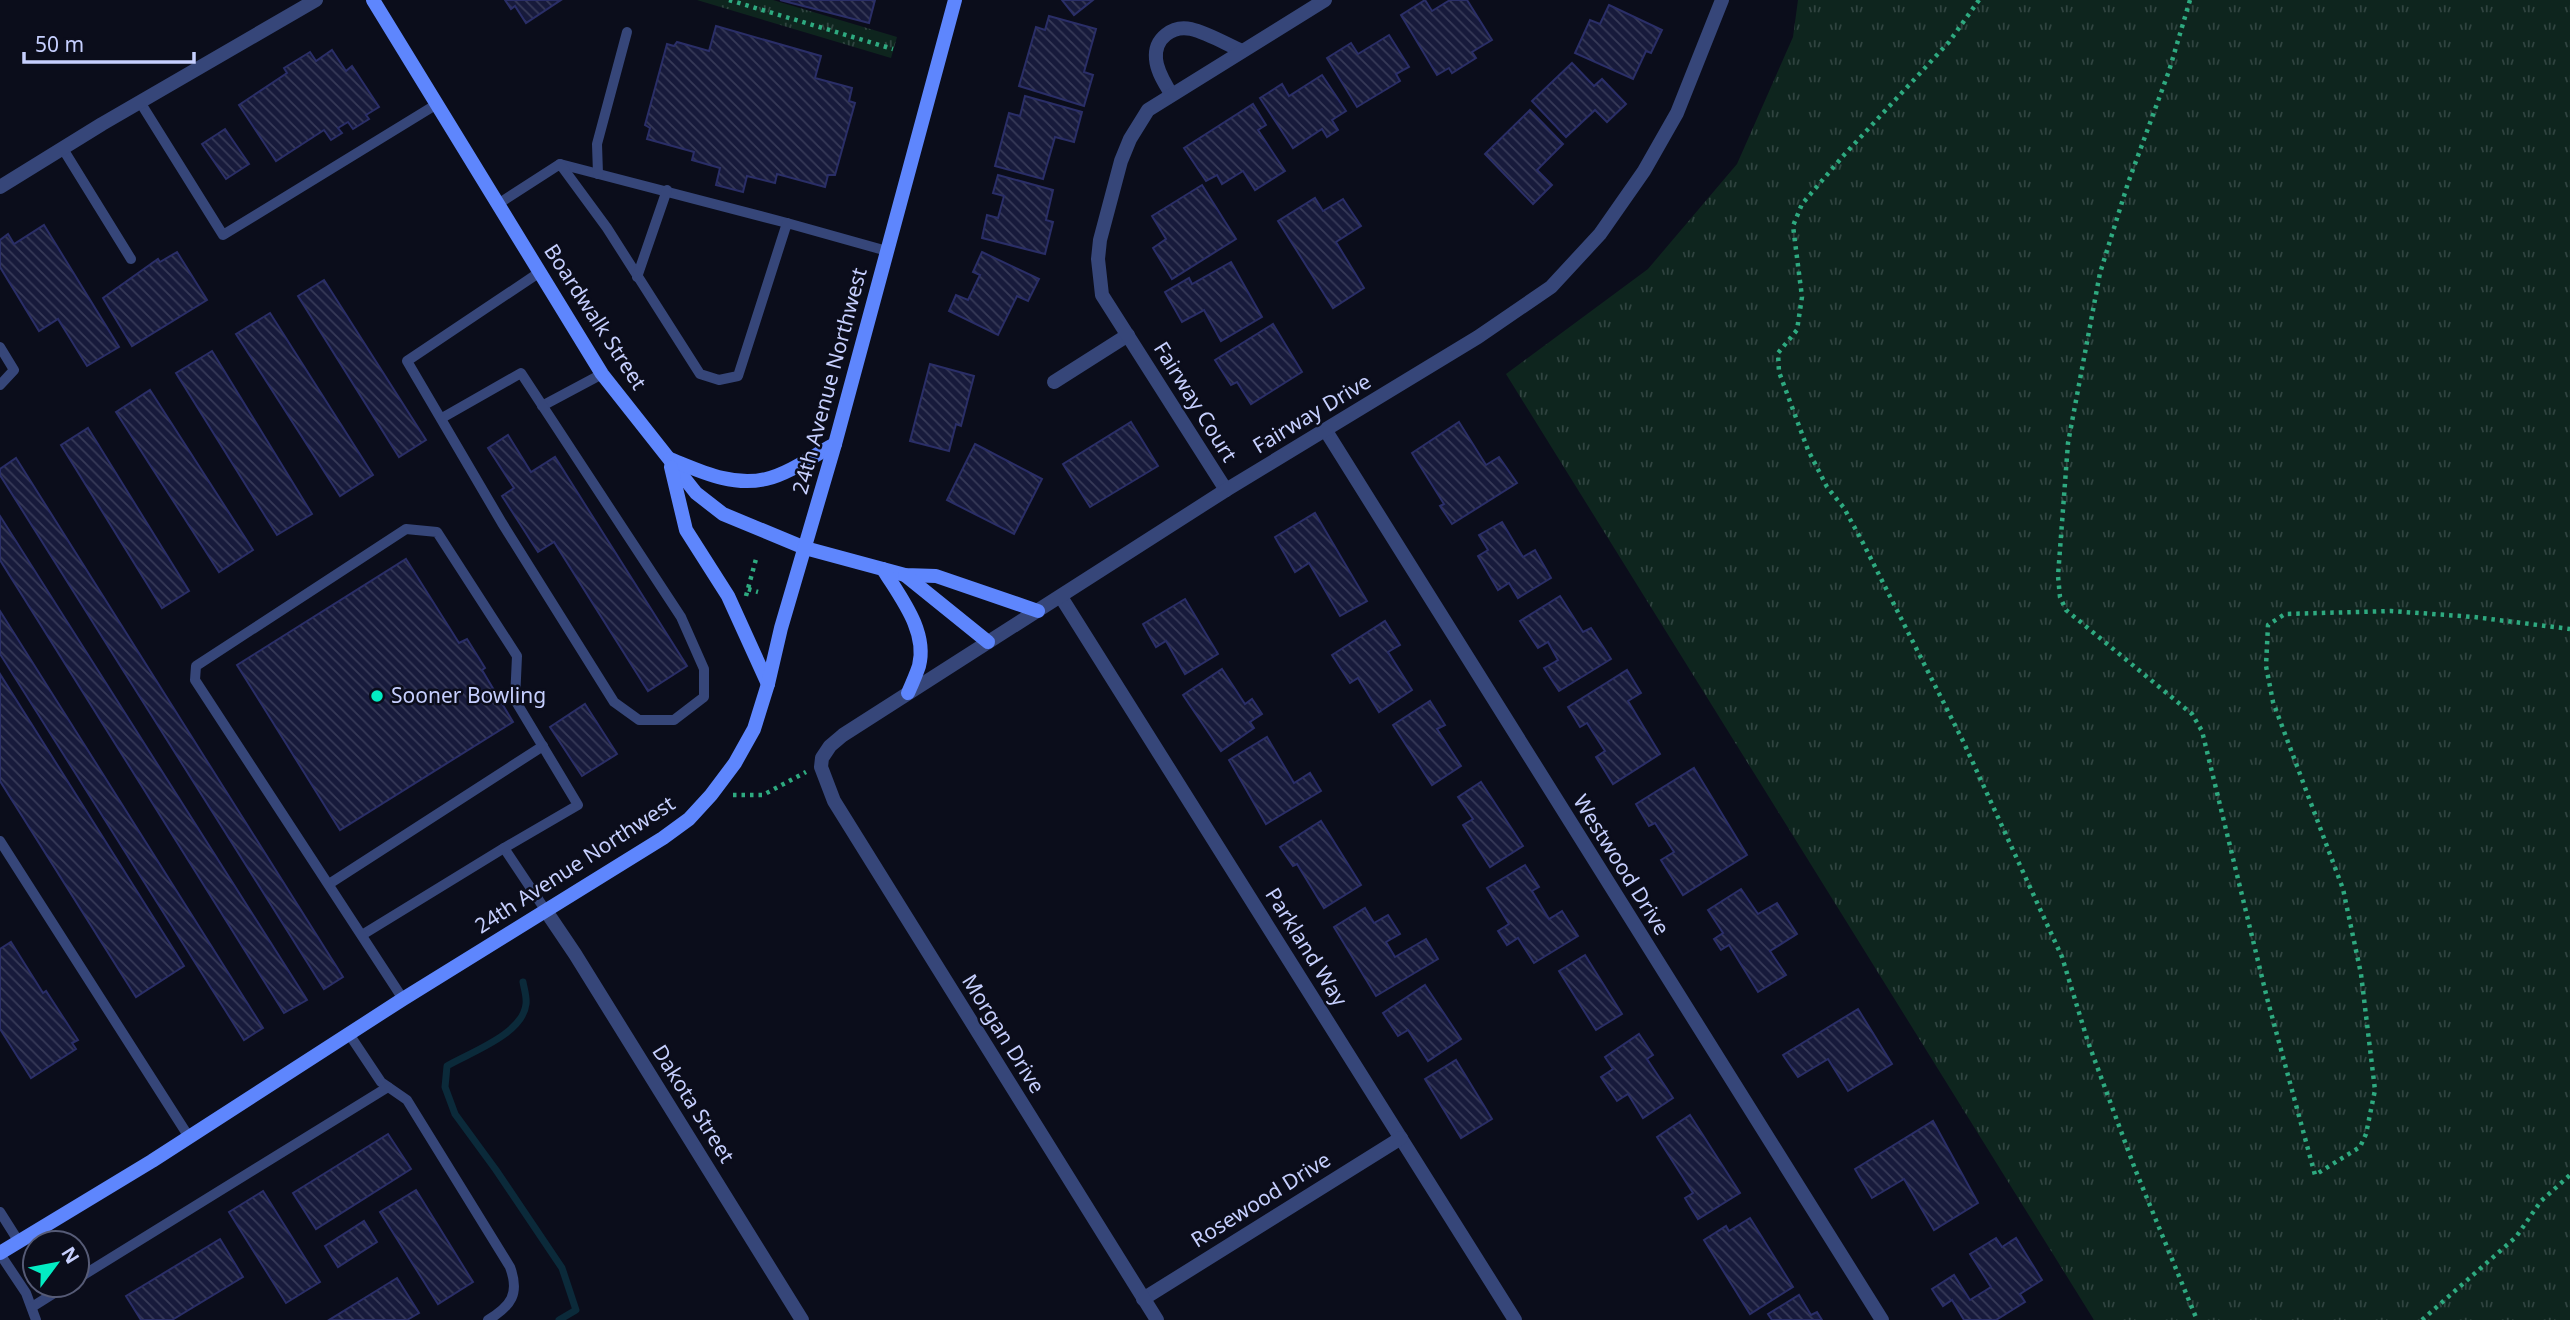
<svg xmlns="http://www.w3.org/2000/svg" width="2570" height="1320" font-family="'Noto Sans',sans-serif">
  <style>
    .grass { fill: url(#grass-tufts) }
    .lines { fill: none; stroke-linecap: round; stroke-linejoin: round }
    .stream { stroke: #0b2a3a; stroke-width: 7 }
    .building { fill: url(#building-back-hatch); stroke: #2a2e67; stroke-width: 2 }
    .path { stroke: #2eaa80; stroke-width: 4.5; stroke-dasharray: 3.5 5; stroke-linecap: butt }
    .lane { stroke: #364679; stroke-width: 10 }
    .street { stroke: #364679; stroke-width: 14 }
    .secondary { stroke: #5e86fd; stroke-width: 14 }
    .poi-dot { fill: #03ecc3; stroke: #0b0d1b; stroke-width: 2.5 }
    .labels { text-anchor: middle; stroke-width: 5; stroke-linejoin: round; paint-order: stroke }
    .street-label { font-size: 21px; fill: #c6cffe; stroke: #0b0d1b }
    .poi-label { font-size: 21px; fill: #c6cffe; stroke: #0b0d1b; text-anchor: start }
  </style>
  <defs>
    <pattern id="grass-tufts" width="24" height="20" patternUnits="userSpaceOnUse" patternTransform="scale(1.75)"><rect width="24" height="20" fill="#0e251e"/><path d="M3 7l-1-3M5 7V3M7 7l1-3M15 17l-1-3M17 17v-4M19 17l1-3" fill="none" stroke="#304440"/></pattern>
    <pattern id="building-back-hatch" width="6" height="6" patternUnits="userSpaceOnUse" patternTransform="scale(1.75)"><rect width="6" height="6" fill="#171a3b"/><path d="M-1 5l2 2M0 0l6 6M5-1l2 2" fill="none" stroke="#373a58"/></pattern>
  </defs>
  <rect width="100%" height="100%" fill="#0b0d1b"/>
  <g class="grass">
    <polygon points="697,0 773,0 897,37 891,58"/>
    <polygon points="1798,0 2570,0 2570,1320 2094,1320 1506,374 1648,269 1737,164 1793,37"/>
  </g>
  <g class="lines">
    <path class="stream" d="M523,982C524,988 527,997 526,1004C523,1034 471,1052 447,1066L445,1087L455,1114L496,1170L562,1268L576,1310L559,1320"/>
  </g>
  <g class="building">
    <polygon points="505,0 561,0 526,23 515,6 511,9"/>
    <polygon points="780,0 875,0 869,23"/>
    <polygon points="1062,0 1093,0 1074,15"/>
    <polygon points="1425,0 1432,11 1450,0 1467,0 1492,40 1472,52 1476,58 1452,73 1449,68 1437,75 1401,15"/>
    <polygon points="1609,5 1662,30 1651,53 1646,51 1633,79 1575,53 1590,20 1600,24"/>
    <polygon points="1049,16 1096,29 1084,72 1093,75 1084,106 1019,86 1036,27 1045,30"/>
    <polygon points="716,26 821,56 815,78 852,88 849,101 855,103 835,175 828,175 825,187 777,174 775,183 747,176 743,192 716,185 720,168 692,160 694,152 647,139 650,128 645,125 667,44 674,46 677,42 709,51"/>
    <polygon points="1389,35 1409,67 1396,74 1400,81 1357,107 1327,58 1351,43 1358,54"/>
    <polygon points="332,50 346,71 352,66 379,107 366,115 369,119 353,129 348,122 338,128 342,133 331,140 324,130 276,161 239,105 287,73 284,68 310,52 316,61"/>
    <polygon points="1572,63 1594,86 1602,79 1626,104 1607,122 1595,110 1566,137 1532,101"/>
    <polygon points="1322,75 1346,111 1332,120 1338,130 1327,137 1322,129 1293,148 1260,98 1282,84 1289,96"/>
    <polygon points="1025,96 1082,112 1074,142 1055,137 1043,179 995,166 1009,113 1020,116"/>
    <polygon points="1253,104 1266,125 1258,130 1285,171 1255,190 1243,171 1222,184 1217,175 1206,181 1184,148"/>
    <polygon points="1530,110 1563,144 1537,170 1552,185 1533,204 1485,154"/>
    <polygon points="225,129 249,164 226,179 202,144"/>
    <polygon points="998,175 1053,190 1046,220 1053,222 1045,254 982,238 987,215 998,218 1004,196 993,193"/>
    <polygon points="1202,185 1236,239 1172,279 1153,248 1166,239 1152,216"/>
    <polygon points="1315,198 1323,211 1343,199 1361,226 1336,242 1364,288 1333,308 1278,221"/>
    <polygon points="44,225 119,347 87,366 58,319 39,331 0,267 0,240 8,234 14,244"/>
    <polygon points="177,252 207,300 132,346 103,298 158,259 160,262"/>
    <polygon points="982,252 1039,279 1028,301 1017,296 998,335 949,311 956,295 968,300 980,275 973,272"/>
    <polygon points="1231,262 1262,317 1221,341 1204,310 1182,322 1165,292 1189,278 1192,284"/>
    <polygon points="324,280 426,440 399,457 298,296"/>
    <polygon points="270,313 373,475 340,496 236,334"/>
    <polygon points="1273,324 1302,372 1251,404 1237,382 1231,385 1215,360"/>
    <polygon points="212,351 312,514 277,535 176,373"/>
    <polygon points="930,364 974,376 961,426 956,424 949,451 910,441"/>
    <polygon points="150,390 253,550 219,572 116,412"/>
    <polygon points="1131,422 1158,466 1090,507 1063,464"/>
    <polygon points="1459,422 1486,465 1499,457 1517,483 1452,524 1440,506 1444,504 1412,453"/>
    <polygon points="88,428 189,591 162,608 61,445"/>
    <polygon points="508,435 531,472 555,457 687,666 648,691 554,542 538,552 502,496 514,488 488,448"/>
    <polygon points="975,444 1042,479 1014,534 947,500"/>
    <polygon points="16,458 343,977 324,989 0,475 0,469"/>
    <polygon points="1315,513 1367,601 1340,616 1309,563 1295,572 1275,537"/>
    <polygon points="0,516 307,1000 284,1013 0,560"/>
    <polygon points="1502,522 1523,557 1535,550 1551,578 1518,598 1509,583 1498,590 1478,556 1488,550 1479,535"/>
    <polygon points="406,559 459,643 467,639 485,668 482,670 513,722 340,830 237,665"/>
    <polygon points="1560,596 1583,632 1591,628 1611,659 1559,691 1544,668 1558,660 1548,642 1538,648 1520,621"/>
    <polygon points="1185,599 1218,654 1185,674 1166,641 1156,647 1143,624"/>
    <polygon points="0,611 263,1028 244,1040 0,654"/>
    <polygon points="1385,621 1400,645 1388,652 1412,690 1379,712 1358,678 1350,683 1332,655"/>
    <polygon points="1222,669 1245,704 1252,699 1262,714 1250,722 1254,728 1221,751 1183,695"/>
    <polygon points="1627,670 1641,693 1628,701 1660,754 1613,784 1596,757 1605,751 1587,723 1580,727 1568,707"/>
    <polygon points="0,674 184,966 136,997 0,781"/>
    <polygon points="1430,701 1445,725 1437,729 1461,766 1432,785 1393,725"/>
    <polygon points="585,704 617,754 582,776 550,727"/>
    <polygon points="1267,737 1294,783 1310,773 1321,791 1266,824 1229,760"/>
    <polygon points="1694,768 1747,855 1683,895 1661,860 1674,852 1655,823 1649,826 1636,804"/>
    <polygon points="1481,782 1523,846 1490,867 1463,825 1473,819 1458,797"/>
    <polygon points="1321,821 1361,885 1324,908 1297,864 1293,866 1280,847"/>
    <polygon points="1525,865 1539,887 1532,891 1549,919 1562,911 1578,936 1534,963 1518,938 1507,945 1498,931 1509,924 1487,888"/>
    <polygon points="1741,889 1758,914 1777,903 1797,934 1770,951 1786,975 1758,992 1729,945 1721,950 1714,939 1723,933 1708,910"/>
    <polygon points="1365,908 1374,923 1388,915 1400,934 1386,942 1395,957 1426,939 1438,959 1376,996 1334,927"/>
    <polygon points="11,942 43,993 46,991 78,1040 72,1043 76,1049 31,1078 0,1029 0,949"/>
    <polygon points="1585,955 1622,1014 1596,1030 1559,971"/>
    <polygon points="1425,985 1461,1039 1428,1061 1408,1030 1398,1036 1383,1013"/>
    <polygon points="1858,1009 1892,1064 1848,1091 1828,1059 1798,1077 1783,1055"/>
    <polygon points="1639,1034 1653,1055 1647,1059 1673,1098 1643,1118 1628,1094 1617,1101 1601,1077 1613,1069 1605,1057"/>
    <polygon points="1456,1060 1492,1119 1461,1138 1425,1079"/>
    <polygon points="1690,1115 1740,1193 1698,1219 1685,1198 1693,1193 1657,1137"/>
    <polygon points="1933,1121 1978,1203 1934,1230 1904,1179 1872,1198 1855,1169"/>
    <polygon points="388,1134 411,1169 316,1229 293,1193"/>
    <polygon points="416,1190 473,1282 438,1304 380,1212"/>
    <polygon points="263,1191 320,1282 286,1303 229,1212"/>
    <polygon points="1750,1218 1793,1287 1750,1314 1704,1240 1726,1226 1729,1231"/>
    <polygon points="364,1221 377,1242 338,1267 325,1246"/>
    <polygon points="1996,1238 2002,1247 2016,1238 2042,1280 2020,1294 2025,1302 1996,1320 1964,1320 1952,1300 1943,1306 1932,1289 1954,1275 1970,1300 1991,1287 1970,1254"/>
    <polygon points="220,1239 243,1277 172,1320 141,1320 126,1296"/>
    <polygon points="397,1278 419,1313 407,1320 329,1320"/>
    <polygon points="1799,1295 1811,1315 1817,1312 1822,1320 1772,1320 1768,1314"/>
  </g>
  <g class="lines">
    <g class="path">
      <polyline points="729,0 893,49"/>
      <polyline points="1979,0 1949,42 1844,155 1802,204 1793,226 1802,297 1797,330 1778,353 1779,372 1808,450 1827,487 1844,508 1863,543 1963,741 2062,957 2088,1042 2135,1169 2197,1320"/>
      <polyline points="2190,0 2169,71 2128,183 2100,273 2068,443 2058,576 2060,597 2066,610 2192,714 2202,731 2267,998 2315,1175 2360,1147 2366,1134 2375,1090 2361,974 2343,889 2273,702 2266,666 2268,625 2285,614 2391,611 2474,617 2570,629"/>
      <polyline points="748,589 758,592"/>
      <polyline points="746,596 756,559"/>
      <polyline points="733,795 763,795 806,772"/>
      <polyline points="2422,1320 2516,1237 2541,1201 2570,1175"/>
    </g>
    <g class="lane">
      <polyline points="140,102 223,235 437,104"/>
      <polyline points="63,149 131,259"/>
      <polyline points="560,164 787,223"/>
      <polyline points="598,174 597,144 627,32"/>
      <polyline points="498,204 560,164 607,228 700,374 719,380 738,376 787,223 887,251"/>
      <polyline points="637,277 667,190"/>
      <polyline points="0,347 14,370 0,385"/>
      <polyline points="542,406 602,374"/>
      <polyline points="442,418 521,373 681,617 704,669 704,697 674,720 639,720 614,702 502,523 407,361 540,272"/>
      <polyline points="0,841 189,1137"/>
      <polyline points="329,884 543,746"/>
      <polyline points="362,935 504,848"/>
      <polyline points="403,999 195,680 196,666 406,529 437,532 517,656 515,700 578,805 504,848 546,911"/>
      <path d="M349,1034L381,1082L407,1100L510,1267C520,1294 511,1306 488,1320"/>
      <polyline points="0,1212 19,1242"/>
      <polyline points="0,1254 26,1293 36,1320"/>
      <polyline points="77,1279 388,1087"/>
      <polyline points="32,1307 67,1285"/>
    </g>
    <g class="street">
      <path d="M1171,94C1165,83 1157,72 1156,59C1154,38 1173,25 1191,29C1208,33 1226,44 1242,51"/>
      <polyline points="0,187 102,124 316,0"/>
      <polyline points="1054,382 1128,335"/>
      <polyline points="1326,431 1882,1320"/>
      <polyline points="1226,490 1102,295 1098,259 1100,240 1121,161 1130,139 1148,110 1325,0"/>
      <polyline points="1061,597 1515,1320"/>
      <polyline points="546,911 575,954 802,1320"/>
      <polyline points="1143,1299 1401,1138"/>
      <polyline points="1157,1320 834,801 821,767 822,758 830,746 843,735 1226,490 1478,337 1551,287 1600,234 1644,171 1677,113 1722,0"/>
    </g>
    <g class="secondary">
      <polyline points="373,0 602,374 696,493 723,514 805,548 905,575 936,576 1038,611"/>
      <path d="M670,459C700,471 732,487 766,479C790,473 813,456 835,444"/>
      <polyline points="671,467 686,530 728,596 768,684"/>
      <path d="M883,569C900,597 928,631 919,666C916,675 912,684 908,693"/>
      <polyline points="905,575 988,642"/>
      <polyline points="0,1253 152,1161 403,999 663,838 689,819 711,795 735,763 754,729 768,684 781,628 835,444 955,0"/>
    </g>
  </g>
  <circle class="poi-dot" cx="377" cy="696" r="7"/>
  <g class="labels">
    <g class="street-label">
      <text transform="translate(595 317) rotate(57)" y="7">Boardwalk Street</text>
      <text transform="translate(830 381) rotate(-75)" y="7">24th Avenue Northwest</text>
      <text transform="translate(1195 402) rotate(58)" y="7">Fairway Court</text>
      <text transform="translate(1312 414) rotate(-31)" y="7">Fairway Drive</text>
      <text transform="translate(575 865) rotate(-33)" y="7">24th Avenue Northwest</text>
      <text transform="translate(1621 865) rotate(58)" y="7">Westwood Drive</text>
      <text transform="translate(1306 947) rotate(58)" y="7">Parkland Way</text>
      <text transform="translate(1003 1034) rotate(58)" y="7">Morgan Drive</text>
      <text transform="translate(693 1104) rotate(58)" y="7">Dakota Street</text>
      <text transform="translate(1261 1200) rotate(-32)" y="7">Rosewood Drive</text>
    </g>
    <g class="poi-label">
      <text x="391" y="703">Sooner Bowling</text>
    </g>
  </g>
  <g transform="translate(56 1264) rotate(58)"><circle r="33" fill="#0b0d1b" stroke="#565b76" stroke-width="2"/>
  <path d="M0-5L12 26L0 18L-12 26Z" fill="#03ecc3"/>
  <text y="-10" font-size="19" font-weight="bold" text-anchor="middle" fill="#c6cffe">N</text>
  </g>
  <path d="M24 52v10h170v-10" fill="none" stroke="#c6cffe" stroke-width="3.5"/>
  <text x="35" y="52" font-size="21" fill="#c6cffe" stroke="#0b0d1b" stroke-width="5" paint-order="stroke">50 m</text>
</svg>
